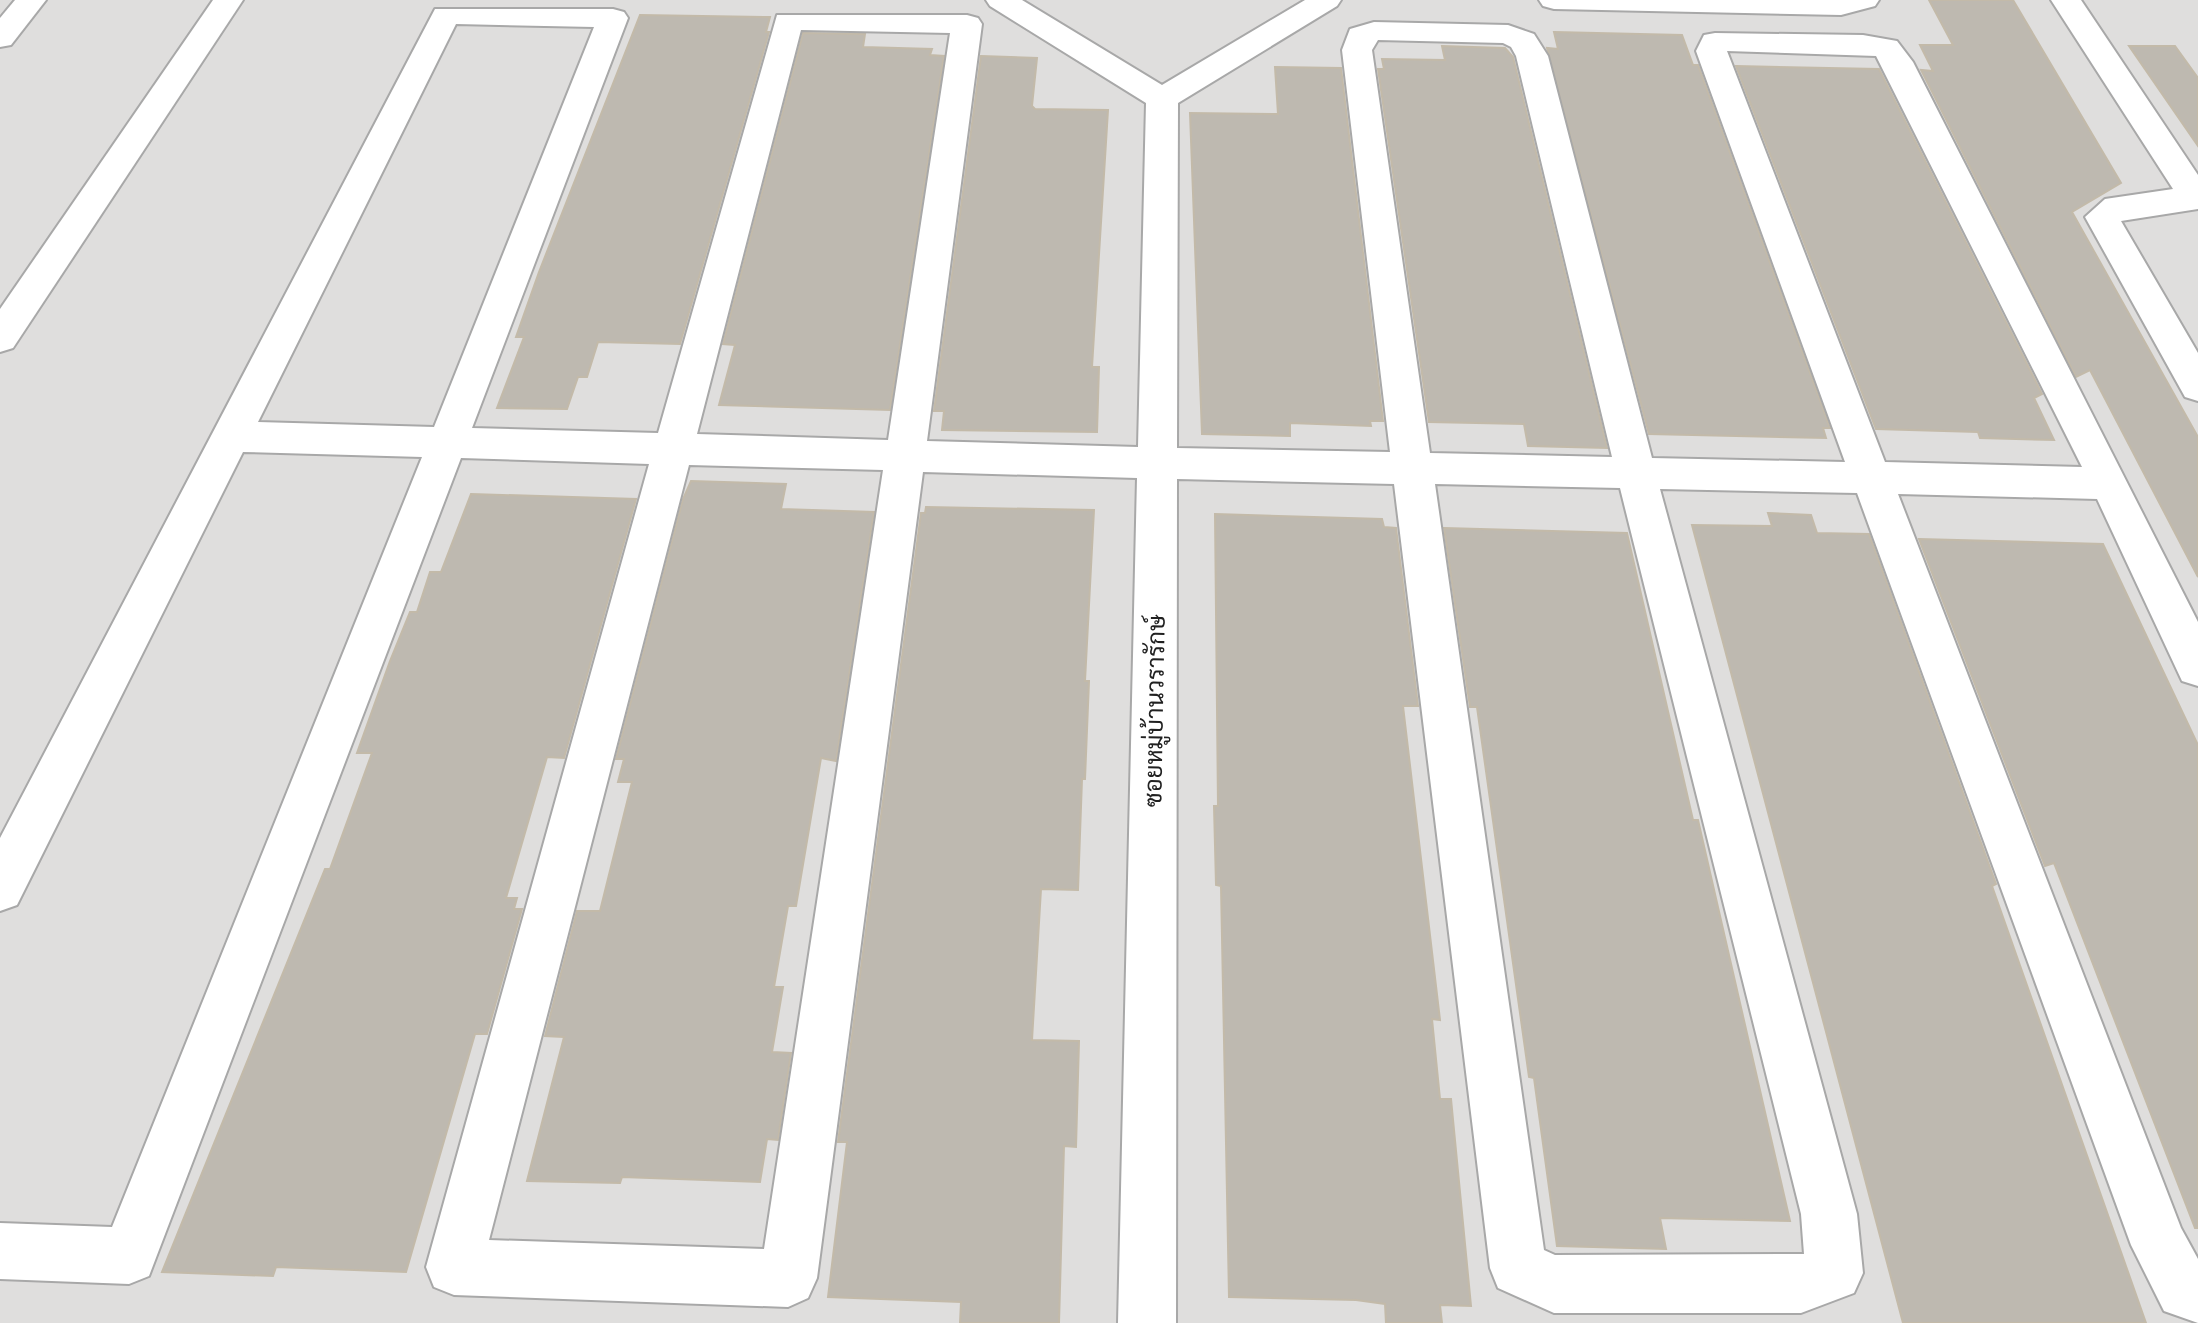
<svg xmlns="http://www.w3.org/2000/svg" width="2198" height="1323" font-family="Ubuntu,Sarabun,sans-serif">
  <style>
    .residential { fill: #dfdedd }
    .building { fill: #beb9b0; stroke: #c3baa9; stroke-width: 2 }
    .lines { fill: none; stroke-linecap: round; stroke-linejoin: round }
    .minor-casing { stroke: #a8a8a8; stroke-width: 4 }
    .minor { fill: #fff; fill-rule: evenodd }
    .labels { text-anchor: middle; stroke-width: 8; stroke-linejoin: round; paint-order: stroke }
    .street-label { font-size: 24px; fill: #212121; stroke: #fff }
  </style>
  <rect width="100%" height="100%" fill="#f1f0e7"/>
  <rect class="residential" x="0" y="0" width="2198" height="1323"/>
  <g class="building">
    <polygon points="1929,0 2013,0 2121,183 2072,212 2198,437 2198,577 2090,370 2076,377 1921,70 1933,71 1920,45 1953,45"/>
    <polygon points="640,15 770,17 766,32 769,32 680,344 598,342 587,377 578,377 567,409 497,408 524,337 516,337 539,272"/>
    <polygon points="1554,32 1682,35 1693,65 1698,65 1830,428 1823,428 1826,438 1649,434 1547,48 1558,49"/>
    <polygon points="803,33 865,34 863,47 932,49 930,55 944,56 890,410 719,405 735,345 723,344"/>
    <polygon points="1442,46 1505,48 1513,57 1607,448 1528,446 1524,424 1429,422 1378,69 1384,69 1382,59 1445,60"/>
    <polygon points="2129,46 2175,46 2198,78 2198,146"/>
    <polygon points="981,56 1037,58 1032,106 1035,109 1108,110 1092,367 1099,367 1097,432 942,430 944,411 934,411"/>
    <polygon points="1736,66 1879,69 2042,394 2034,398 2054,440 1980,438 1978,432 1876,429"/>
    <polygon points="1275,67 1341,68 1383,421 1370,421 1371,426 1290,423 1290,436 1202,434 1190,113 1278,114"/>
    <polygon points="691,481 786,484 781,509 874,512 836,761 821,758 796,906 788,906 774,987 783,987 772,1052 791,1053 778,1140 767,1139 760,1182 622,1177 620,1183 527,1181 564,1037 545,1036 577,911 600,911 632,782 618,782 624,759 616,759 683,499"/>
    <polygon points="471,494 636,499 564,758 547,757 506,898 517,898 514,909 522,909 487,1034 475,1034 406,1272 276,1267 273,1276 162,1272 325,869 330,869 372,753 357,753 390,661 410,612 417,612 430,572 441,572"/>
    <polygon points="926,507 1094,510 1085,681 1089,681 1085,779 1082,779 1078,890 1041,889 1032,1040 1079,1041 1076,1147 1064,1146 1059,1323 960,1323 961,1302 828,1297 847,1142 838,1142 921,513 925,513"/>
    <polygon points="1768,513 1811,515 1817,533 1869,534 1996,884 1992,886 2146,1323 1903,1323 1692,525 1772,526"/>
    <polygon points="1215,514 1382,519 1384,527 1396,528 1418,706 1403,706 1440,1020 1432,1019 1440,1099 1451,1099 1471,1306 1440,1305 1442,1323 1386,1323 1385,1304 1356,1300 1229,1297 1221,886 1216,885 1214,806 1218,806"/>
    <polygon points="1444,528 1627,533 1693,820 1698,820 1790,1221 1660,1218 1666,1249 1557,1246 1534,1078 1529,1077 1477,707 1470,707"/>
    <polygon points="1919,539 2103,544 2198,745 2198,1228 2195,1228 2054,863 2045,866"/>
  </g>
  <g class="lines">
    <g class="minor-casing">
      <g id="minor">
        <polygon points="15,0 46,0 11,45 0,47 0,18"/>
        <polygon points="213,0 243,0 13,348 0,352 0,309"/>
        <path d="M986,0H1022L1162,85L1305,0H1341L1337,6L1178,103L1177,448L1390,452L1342,50L1350,29L1374,22L1508,25L1534,34L1548,56L1652,458L1845,462L1696,51L1704,35L1715,33L1863,35L1897,41L1913,62L2198,622V686L2182,681L2097,499L1898,494L2181,1228L2198,1259V1323L2164,1311L2131,1245L1857,493L1660,489L1857,1214L1863,1273L1854,1293L1801,1313H1554L1498,1288L1490,1268L1394,484L1177,479L1176,1323H1118L1137,478L923,472L817,1278L808,1298L788,1307L454,1295L434,1287L426,1267L649,464L461,458L149,1276L129,1284L0,1279V1223L112,1227L422,457L243,452L17,905L0,911V838L435,9H613L624,12L628,18L472,428L658,433L777,15H967L978,18L982,24L927,441L1138,447L1146,103L990,6ZM456,24L594,27L434,427L258,422ZM801,30L950,33L888,440L697,434ZM1378,40L1503,43L1511,47L1516,56L1612,457L1430,453L1372,50ZM1727,51L1876,56L2082,467L1885,462ZM689,465L883,470L764,1249L489,1240ZM1435,484L1620,488L1801,1214L1804,1254L1555,1255L1544,1250Z"/>
        <polygon points="1539,0 1879,0 1875,6 1841,15 1554,9 1543,6"/>
        <polygon points="2051,0 2081,0 2198,175 2198,209 2121,221 2198,353 2198,401 2185,397 2085,217 2105,199 2173,189"/>
      </g>
    </g>
    <use href="#minor" class="minor"/>
  </g>
  <g class="labels">
    <g class="street-label">
      <text transform="translate(1155 711) rotate(-89)" y="8">ซอยหมู่บ้านวรารักษ์</text>
    </g>
  </g>
</svg>
